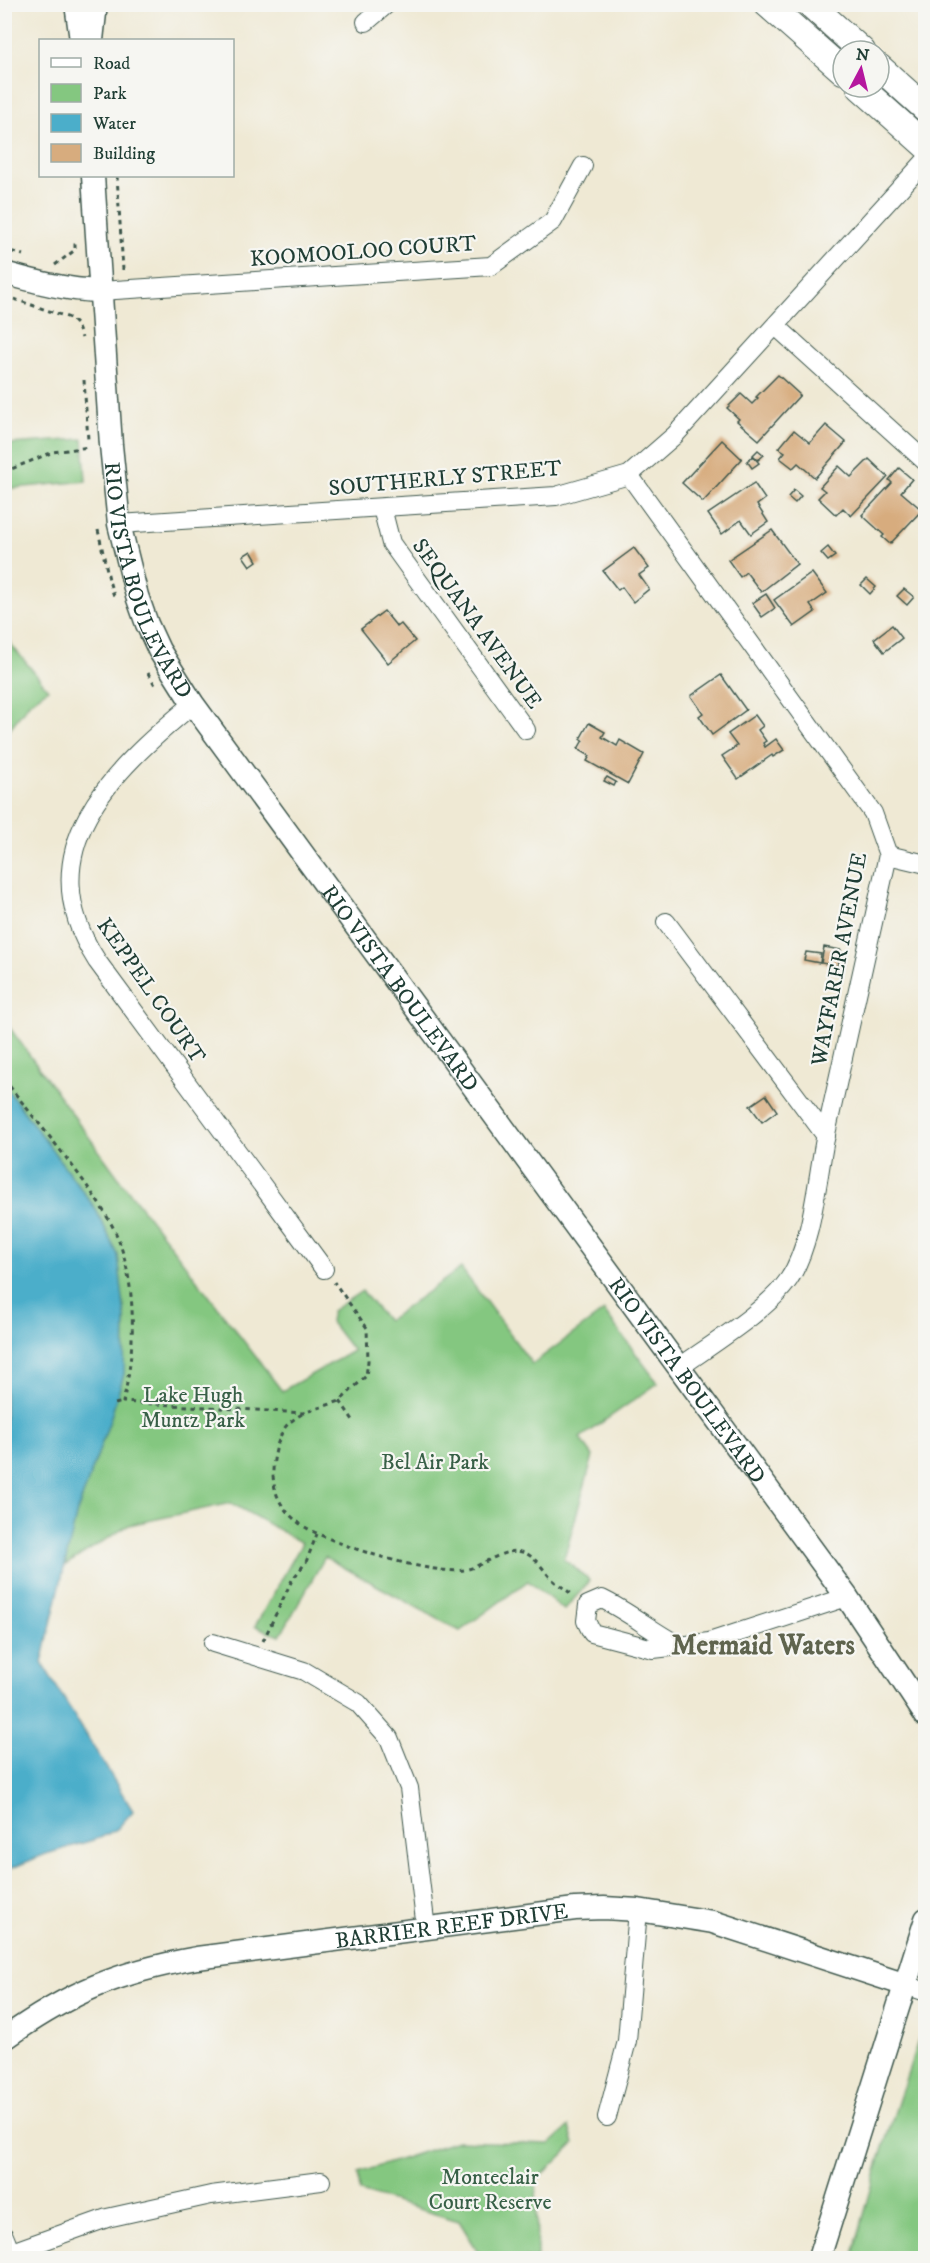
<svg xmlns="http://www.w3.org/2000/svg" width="930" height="2263" font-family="'IM FELL DW Pica',serif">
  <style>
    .green { fill: #84c780; stroke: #52825a; stroke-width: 1.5 }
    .water { fill: #4baeca; stroke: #35767f; stroke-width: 1.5 }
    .building { fill: #d7ac7e }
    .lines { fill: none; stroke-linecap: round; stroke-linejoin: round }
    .minor-casing { stroke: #3e574c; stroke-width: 20 }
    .tertiary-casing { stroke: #3e574c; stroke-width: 25 }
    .secondary-casing { stroke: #3e574c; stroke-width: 28 }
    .path { stroke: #3e574c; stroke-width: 3; stroke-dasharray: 4.5 4.5; stroke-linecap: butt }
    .minor { stroke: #fff; stroke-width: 18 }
    .tertiary { stroke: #fff; stroke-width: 22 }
    .secondary { stroke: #fff; stroke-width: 26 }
    .labels { text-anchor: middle; stroke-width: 4.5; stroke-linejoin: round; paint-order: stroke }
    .street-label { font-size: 22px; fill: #1f3d34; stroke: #f6f6f2 }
    .park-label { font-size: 22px; fill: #386047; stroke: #f6f6f2 }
    .district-label { font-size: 28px; font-weight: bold; fill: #5f644e; stroke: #f6f6f2 }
  </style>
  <rect width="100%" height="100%" fill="#f6f6f2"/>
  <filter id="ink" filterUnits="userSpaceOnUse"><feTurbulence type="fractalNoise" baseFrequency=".0167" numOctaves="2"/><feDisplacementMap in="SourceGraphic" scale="12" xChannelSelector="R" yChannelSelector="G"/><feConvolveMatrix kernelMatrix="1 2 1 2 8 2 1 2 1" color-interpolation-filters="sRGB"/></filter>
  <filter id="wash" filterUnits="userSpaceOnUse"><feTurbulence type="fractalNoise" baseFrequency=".008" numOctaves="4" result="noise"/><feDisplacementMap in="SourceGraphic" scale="24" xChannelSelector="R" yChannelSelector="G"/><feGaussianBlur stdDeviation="1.35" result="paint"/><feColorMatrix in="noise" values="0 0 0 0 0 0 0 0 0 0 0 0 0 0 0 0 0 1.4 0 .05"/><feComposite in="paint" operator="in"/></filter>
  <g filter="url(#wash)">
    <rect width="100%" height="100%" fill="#efe9d4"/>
    <g class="green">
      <polygon points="83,439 86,481 5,489 5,449 10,444"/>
      <polygon points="4,636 48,689 30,702 5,735"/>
      <polygon points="4,1020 121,1181 282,1391 353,1351 330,1321 332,1311 362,1291 387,1321 461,1268 532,1364 604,1311 658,1383 580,1438 593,1456 564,1559 590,1581 564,1610 528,1581 460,1631 325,1557 280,1636 255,1626 302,1543 231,1503 129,1525 64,1566 77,1512 109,1423 124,1374 125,1318 118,1255 95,1208 5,1086"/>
      <polygon points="925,2024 925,2258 852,2258 880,2157 923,2026"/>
      <polygon points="569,2127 574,2144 536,2181 537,2258 482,2258 459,2221 360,2192 358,2173 457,2141 550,2144"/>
    </g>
    <polygon class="water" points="5,1086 95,1208 118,1255 125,1318 124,1374 109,1423 77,1512 42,1663 133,1811 117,1829 100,1838 46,1854 5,1871"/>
    <g id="blocks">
      <g class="building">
        <polygon points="778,375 800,395 759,440 737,421 739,419 727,408 741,394 752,404 758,398 756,397"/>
        <polygon points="826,425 846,442 815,478 798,463 793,468 780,458 785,452 779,448 794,430 810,443"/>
        <polygon points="722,440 742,459 703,502 682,483"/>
        <polygon points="758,450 764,455 758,460 753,455"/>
        <polygon points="753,456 759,463 752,468 747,461"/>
        <polygon points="869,459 888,477 851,516 843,508 836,515 818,498 825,491 820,487 839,466 851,477"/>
        <polygon points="899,468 912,479 901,492 922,510 890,544 882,537 884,535 862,515 892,483 889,480"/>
        <polygon points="754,483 765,499 757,505 768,522 751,534 741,520 722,534 708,514"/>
        <polygon points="794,490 801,496 795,503 788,497"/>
        <polygon points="772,530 797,564 761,592 746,572 740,577 728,560"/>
        <polygon points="828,547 835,556 828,561 821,553"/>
        <polygon points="634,548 649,568 639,575 649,589 633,602 622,587 618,590 603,571"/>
        <polygon points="251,551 257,561 250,566 243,556"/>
        <polygon points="812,573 827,593 810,605 815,612 794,627 774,600"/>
        <polygon points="867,579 876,587 870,594 861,585"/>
        <polygon points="904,589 914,597 907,605 897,596"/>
        <polygon points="766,594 775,608 762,617 752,603"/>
        <polygon points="384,611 397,627 401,624 415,641 388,663 361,629"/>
        <polygon points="892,625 902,638 884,652 874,639"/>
        <polygon points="721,675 746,710 712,735 699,716 703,713 691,696"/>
        <polygon points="755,715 763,726 758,730 766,741 763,743 765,747 776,739 784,750 773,757 772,755 738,779 722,756 737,746 728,734"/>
        <polygon points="589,723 605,732 602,737 617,746 620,740 644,754 628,784 587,761 590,756 578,749 583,740 580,739"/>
        <polygon points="607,777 616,782 614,786 604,781"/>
        <polygon points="824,947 841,950 838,966 821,963"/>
        <polygon points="806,952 821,954 820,963 804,960"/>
        <polygon points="766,1095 777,1111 762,1122 750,1106"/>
      </g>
    </g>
  </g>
  <g filter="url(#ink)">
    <use href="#blocks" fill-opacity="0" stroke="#3e574c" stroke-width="1.5"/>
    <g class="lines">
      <g class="minor-casing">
        <g id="minor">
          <polyline points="366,22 387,4"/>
          <polyline points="100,291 491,266 553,221 583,166"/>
          <polyline points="776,326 926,462"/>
          <path d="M629,475L873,813L888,855C868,948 846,1041 826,1134C817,1177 813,1243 789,1279C768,1310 712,1344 680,1367"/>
          <polyline points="382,508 391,543 526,730"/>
          <polyline points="119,524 556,496 629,475 675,435 926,160"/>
          <path d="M193,704C111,772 26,851 97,961L324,1269"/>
          <polyline points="888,855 926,864"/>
          <polyline points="666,922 826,1136"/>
          <polyline points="213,1643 304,1671 358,1703 389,1738 409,1788 426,1929"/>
          <path d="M680,1646C653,1632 629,1612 602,1599L588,1605L586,1621L592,1633L653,1649L680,1646L709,1642L847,1597"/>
          <polyline points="906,1985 926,1992"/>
          <polyline points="607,2117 627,2041 638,1910"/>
          <polyline points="4,2236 13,2258"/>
          <polyline points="12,2252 107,2218 211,2195 321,2181"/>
        </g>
      </g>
      <g class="tertiary-casing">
        <g id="tertiary">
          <polyline points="76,4 81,40"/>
          <polyline points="92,40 96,4"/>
          <path id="s1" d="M93,176L111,445L119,524L137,596L147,624L159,650L193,704L847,1597L926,1716"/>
          <path d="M4,273C37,282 66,290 100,291"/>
          <path id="s2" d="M4,2039C70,1992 118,1972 197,1958L575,1909L604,1908L638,1910L713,1922L906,1985"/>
          <polyline points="819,2258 926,1919"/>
        </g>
      </g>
      <g class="secondary-casing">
        <g id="secondary">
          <polyline points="767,4 843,71"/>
          <polyline points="810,4 862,51"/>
          <polyline points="879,67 926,109"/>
          <polyline points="860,87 926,146"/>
        </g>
      </g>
      <g class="path">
        <polyline points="117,176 123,270"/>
        <polyline points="4,249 23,255"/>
        <polyline points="55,265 75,250 75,243"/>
        <polyline points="14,299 70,318 77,325 82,338"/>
        <polyline points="84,380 88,440"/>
        <polyline points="4,472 53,452 89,447"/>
        <polyline points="98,530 110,584 115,599"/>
        <polyline points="148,673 155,685"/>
        <path d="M4,1079C35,1120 68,1157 96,1199C105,1213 115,1228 120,1244C137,1293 135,1352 123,1402L303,1413L340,1401L366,1376L368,1361L367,1328L334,1282"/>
        <polyline points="340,1401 353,1420"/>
        <polyline points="115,1404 123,1402"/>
        <path d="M302,1414C297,1417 291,1421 287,1425C278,1435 273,1459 273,1472C273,1494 282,1510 299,1523C325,1543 432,1576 464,1570C483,1567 505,1545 525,1553C537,1558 545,1573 554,1581C560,1586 567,1590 573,1595"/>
        <polyline points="263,1641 292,1580 306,1562 317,1534"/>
      </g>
      <use href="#minor" class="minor"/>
      <use href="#tertiary" class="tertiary"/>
      <use href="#secondary" class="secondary"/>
    </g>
  </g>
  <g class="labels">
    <g class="street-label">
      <text transform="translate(363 250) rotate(-4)" y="8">KOOMOOLOO COURT</text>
      <text transform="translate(445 477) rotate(-5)" y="8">SOUTHERLY STREET</text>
      <text dy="8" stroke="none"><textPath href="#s1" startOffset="411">RIO VISTA BOULEVARD</textPath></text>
      <text transform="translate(478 623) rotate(54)" y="8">SEQUANA AVENUE</text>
      <text transform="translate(838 959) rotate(-79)" y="8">WAYFARER AVENUE</text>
      <text dy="8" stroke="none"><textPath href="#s1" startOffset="897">RIO VISTA BOULEVARD</textPath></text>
      <text transform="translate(152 990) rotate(55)" y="8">KEPPEL COURT</text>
      <text dy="8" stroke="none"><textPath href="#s1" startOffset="1383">RIO VISTA BOULEVARD</textPath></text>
      <text dy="8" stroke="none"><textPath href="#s2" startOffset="468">BARRIER REEF DRIVE</textPath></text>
    </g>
    <g class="park-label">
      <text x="193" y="1402">Lake Hugh<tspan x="193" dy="25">Muntz Park</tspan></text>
      <text x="435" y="1469">Bel Air Park</text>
      <text x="490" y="2184">Monteclair<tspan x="490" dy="25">Court Reserve</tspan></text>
    </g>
    <g class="district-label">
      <text x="763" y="1654">Mermaid Waters</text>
    </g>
  </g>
  <rect width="930" height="2263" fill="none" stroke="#f6f6f2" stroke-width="24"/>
  <rect x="39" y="39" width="195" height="138" fill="#f6f6f2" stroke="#a0aca6" stroke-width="1.5"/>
  <rect x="51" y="58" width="30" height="9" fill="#ffffff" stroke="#a0aca6" stroke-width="1.5"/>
  <text x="93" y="69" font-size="18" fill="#1f3d34">Road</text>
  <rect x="51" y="84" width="30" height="18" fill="#84c780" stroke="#a0aca6" stroke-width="1.5"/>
  <text x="93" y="99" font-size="18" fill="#1f3d34">Park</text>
  <rect x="51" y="114" width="30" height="18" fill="#4baeca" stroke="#a0aca6" stroke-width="1.5"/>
  <text x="93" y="129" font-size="18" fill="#1f3d34">Water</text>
  <rect x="51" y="144" width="30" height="18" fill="#d7ac7e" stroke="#a0aca6" stroke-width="1.5"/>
  <text x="93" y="159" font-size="18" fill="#1f3d34">Building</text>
  <g transform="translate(861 69) rotate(7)"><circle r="28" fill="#f6f6f2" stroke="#a0aca6" stroke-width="1.5"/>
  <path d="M0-4.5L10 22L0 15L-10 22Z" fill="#b5179e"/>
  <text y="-9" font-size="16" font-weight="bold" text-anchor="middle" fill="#1f3d34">N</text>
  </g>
</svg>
